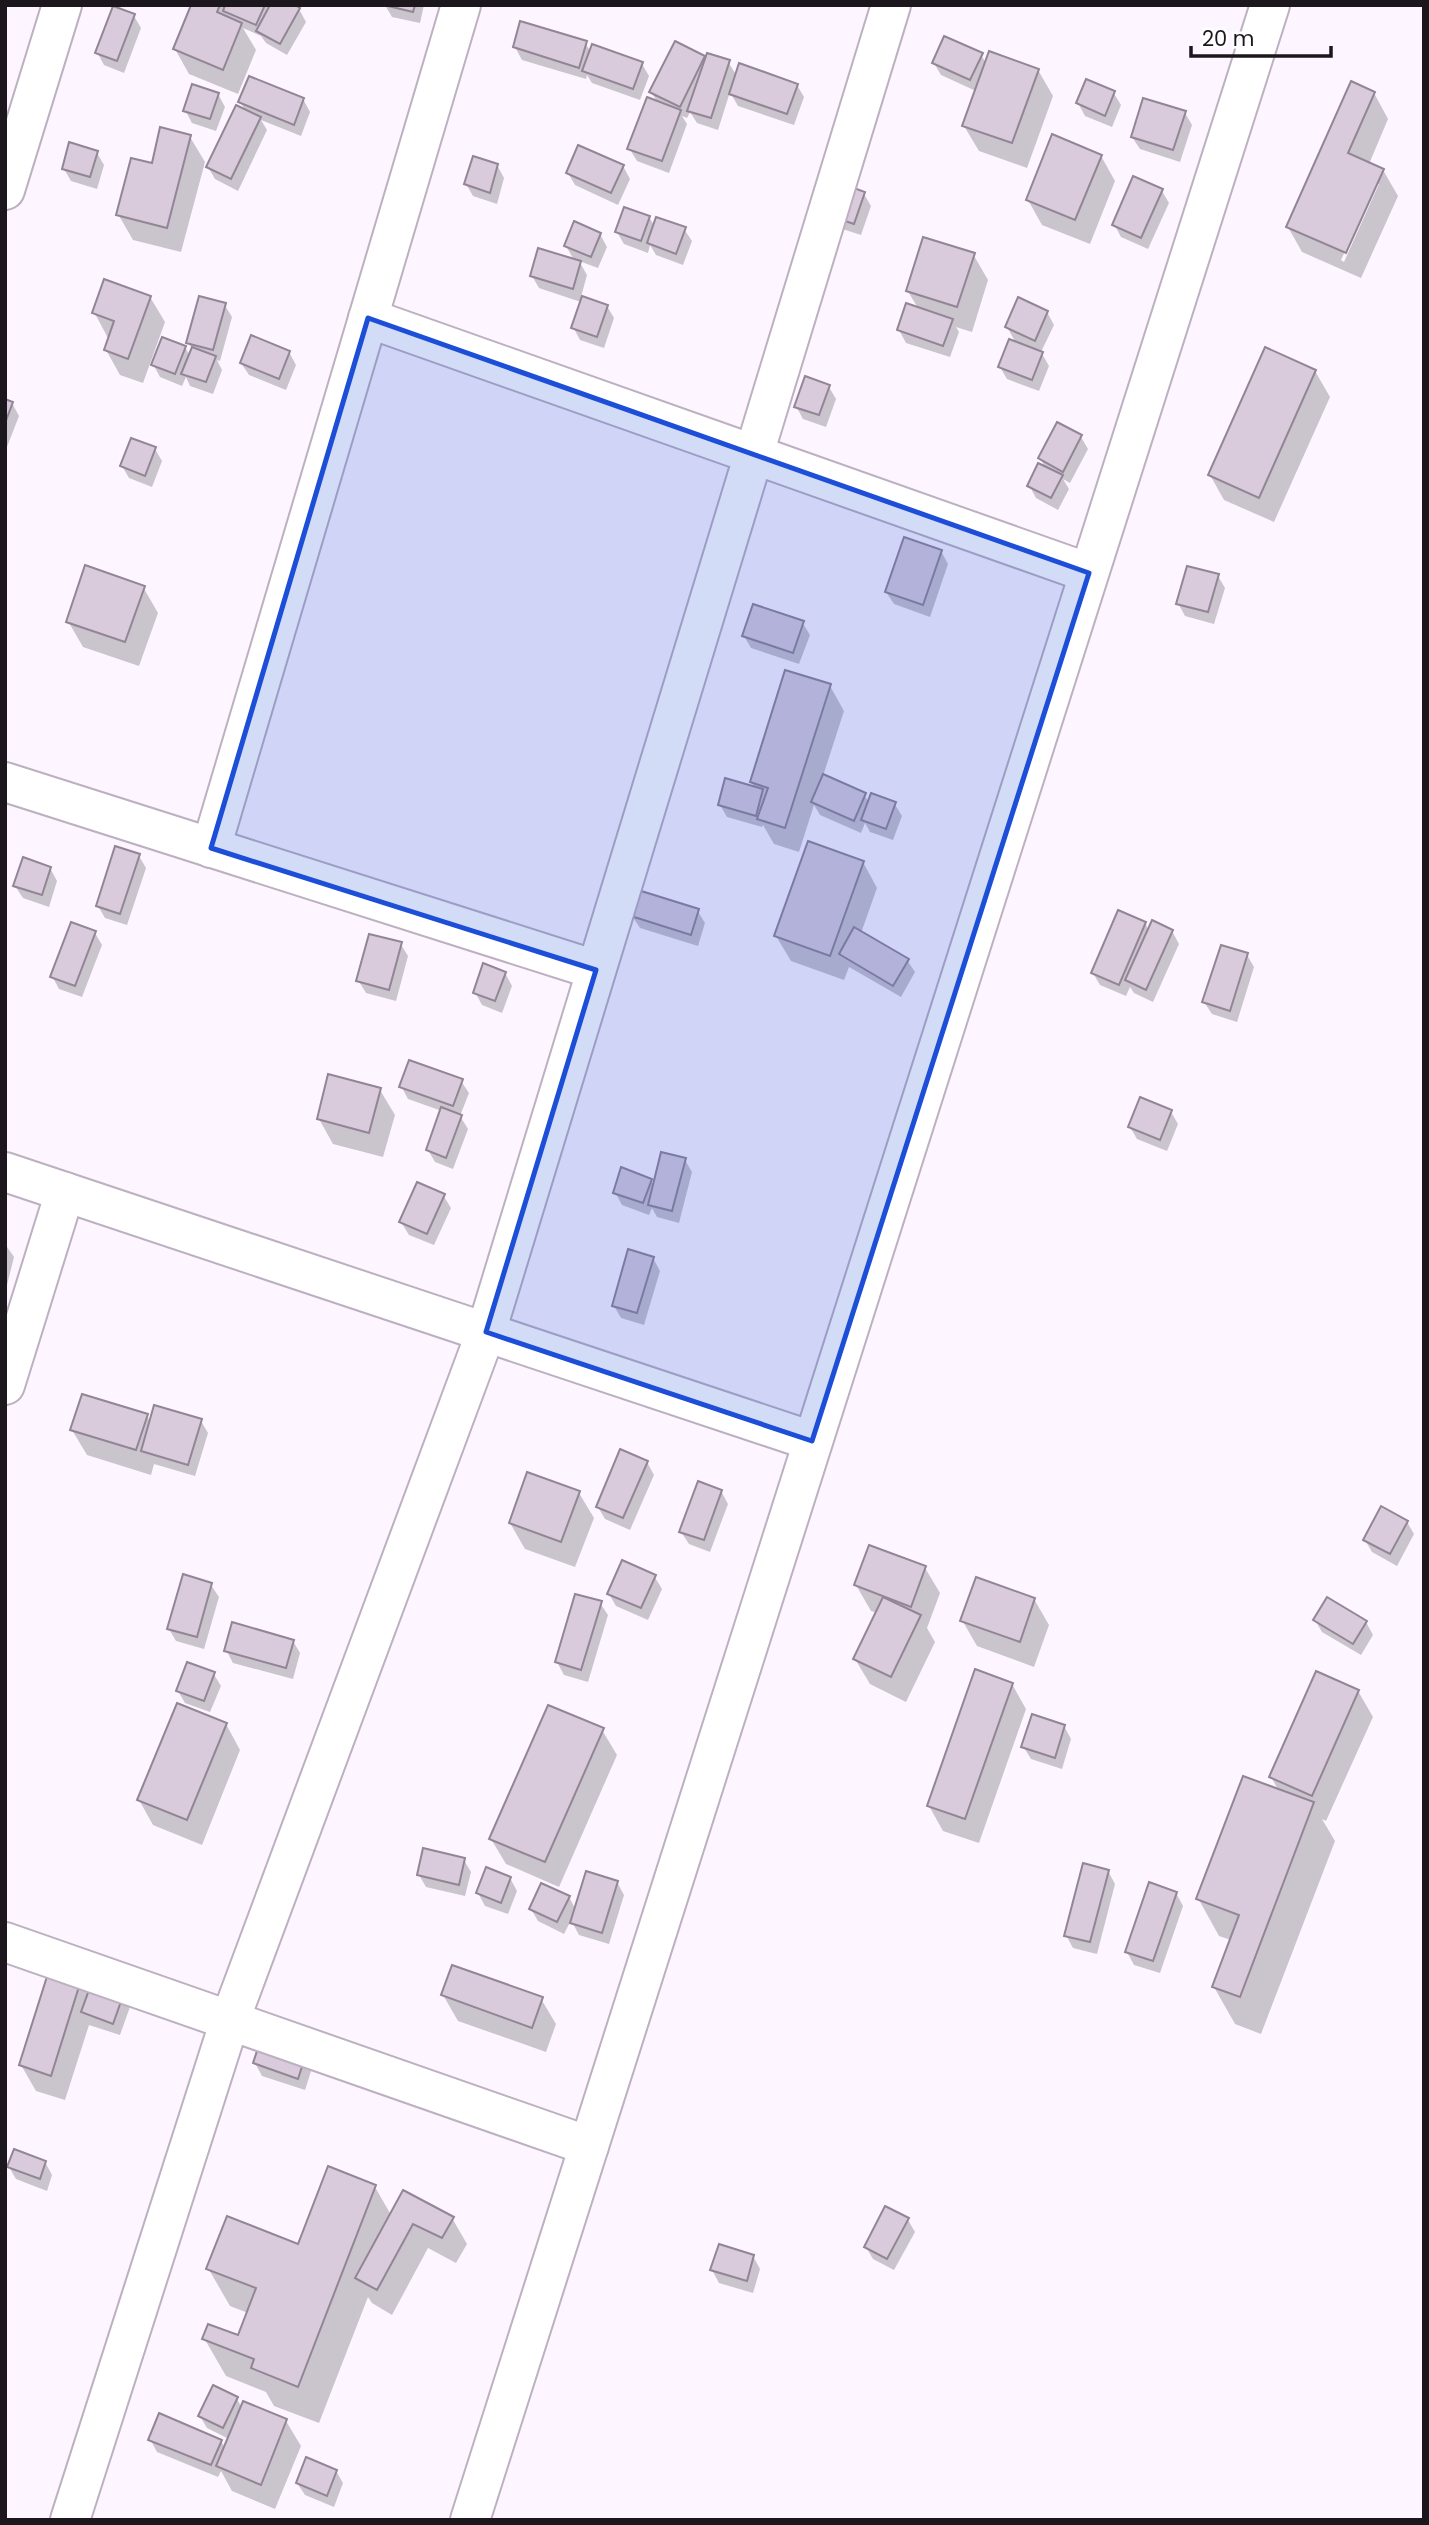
<svg xmlns="http://www.w3.org/2000/svg" width="1429" height="2525" font-family="Poppins,sans-serif">
  <style>
    .shadow { fill: #0003; fill-rule: evenodd }
    .building { fill: #d9cbdc; stroke: #928595; stroke-width: 2 }
    .lines { fill: none; stroke-linecap: round; stroke-linejoin: round }
    .minor-casing { stroke: #bdb0c0; stroke-width: 42 }
    .minor { stroke: #fff; stroke-width: 38 }
    .marked { fill: #1d4ed8; fill-opacity: 0.2; stroke: #1d4ed8; stroke-width: 5; stroke-linejoin: round }
  </style>
  <rect width="100%" height="100%" fill="#fdf5ff"/>
  <g class="shadow">
    <polygon points="192,5 291,5 299,9 306,22 287,55 266,43 261,36 243,28 256,50 238,94 189,74 175,49"/>
    <polygon points="385,5 424,5 420,23 392,17"/>
    <polygon points="134,16 141,28 124,73 104,65 97,52"/>
    <polygon points="585,43 591,52 642,64 649,76 640,100 592,83 587,75 586,79 522,60 515,47"/>
    <polygon points="981,55 986,63 1038,70 1053,96 1027,168 979,151 964,126 976,91 941,75 934,63"/>
    <polygon points="704,57 706,61 728,62 737,76 797,85 804,97 794,125 738,106 730,92 718,130 697,123 690,112 687,118 682,116 687,124 669,173 637,161 629,148 658,103 651,92"/>
    <polygon points="1113,92 1121,105 1112,127 1085,116 1078,103"/>
    <path d="M1374,93L1388,119L1369,164L1383,170L1398,196L1361,278L1302,252L1288,227ZM1376,184H1379L1344,262L1341,260Z"/>
    <polygon points="218,94 225,107 216,131 192,123 185,110"/>
    <polygon points="303,99 310,112 301,136 261,120 267,130 238,191 215,179 208,167 246,111 240,102"/>
    <polygon points="1185,113 1192,125 1180,162 1140,149 1132,137"/>
    <polygon points="190,137 205,162 181,252 133,240 118,214"/>
    <polygon points="97,153 104,165 97,189 71,181 64,169"/>
    <polygon points="1101,156 1115,181 1090,244 1042,225 1028,200"/>
    <polygon points="497,165 504,178 497,204 473,196 466,184"/>
    <polygon points="623,166 630,179 618,205 575,185 568,173"/>
    <polygon points="1162,191 1169,203 1148,249 1121,237 1114,224"/>
    <polygon points="864,194 871,206 861,235 830,225"/>
    <polygon points="649,217 655,227 684,229 692,241 683,265 656,255 650,245 648,253 624,244 617,232"/>
    <polygon points="600,234 607,247 598,268 579,261 587,275 581,297 607,306 614,318 604,348 580,340 573,327 581,302 539,288 532,276 574,260 566,246"/>
    <polygon points="973,254 988,280 972,332 956,327 959,332 950,357 906,343 899,330 918,308 907,290"/>
    <polygon points="150,297 165,322 143,383 120,375 106,350 108,338 94,312"/>
    <polygon points="224,304 232,317 220,361 217,360 222,370 213,394 190,386 186,377 182,386 160,377 153,364 185,347 190,356 193,350 188,342"/>
    <polygon points="1047,312 1054,325 1041,352 1049,366 1039,391 1007,379 1000,367 1016,343 1007,327"/>
    <polygon points="289,352 296,365 286,390 249,375 241,363"/>
    <polygon points="1315,371 1330,397 1274,522 1224,500 1210,475"/>
    <polygon points="829,387 836,399 826,427 803,419 796,406"/>
    <polygon points="5,401 12,403 19,416 5,452"/>
    <polygon points="1081,437 1088,449 1070,483 1063,479 1069,489 1058,510 1036,498 1029,485 1046,469 1040,458"/>
    <polygon points="155,449 162,461 152,487 129,478 122,466"/>
    <polygon points="941,551 948,564 930,617 894,604 886,592"/>
    <polygon points="1218,576 1225,588 1214,624 1185,616 1178,603"/>
    <polygon points="143,587 158,613 139,666 83,647 68,621"/>
    <polygon points="802,622 810,635 799,664 751,648 744,636"/>
    <polygon points="830,686 844,711 823,776 864,794 869,803 894,803 902,816 893,840 870,832 865,823 861,833 820,815 814,805 799,852 774,844 763,825 762,827 727,817 720,805 755,788 751,782"/>
    <polygon points="139,856 146,868 127,925 105,918 98,906"/>
    <polygon points="863,862 877,888 861,933 907,960 915,972 901,997 849,967 844,980 791,961 776,936"/>
    <polygon points="50,868 57,881 49,907 23,898 15,886"/>
    <polygon points="697,910 705,923 698,946 640,928 632,916"/>
    <polygon points="1145,923 1149,931 1172,931 1179,944 1153,1002 1134,993 1130,987 1126,996 1100,985 1093,973"/>
    <polygon points="95,933 102,945 82,997 59,989 52,976"/>
    <polygon points="400,943 408,956 396,1001 366,993 358,980"/>
    <polygon points="1247,955 1254,967 1237,1022 1212,1014 1204,1002"/>
    <polygon points="505,973 512,986 502,1013 482,1005 475,992"/>
    <polygon points="461,1081 469,1093 460,1116 468,1129 453,1169 435,1162 428,1150 442,1111 408,1099 401,1086"/>
    <polygon points="380,1090 395,1115 383,1157 333,1144 319,1119"/>
    <polygon points="1171,1112 1178,1124 1167,1151 1137,1139 1130,1127"/>
    <polygon points="685,1160 692,1172 679,1223 657,1217 652,1208 649,1215 622,1205 615,1192 651,1180 654,1187"/>
    <polygon points="443,1195 451,1208 434,1245 409,1235 401,1222"/>
    <polygon points="5,1244 14,1257 5,1293"/>
    <polygon points="653,1258 660,1271 644,1325 621,1318 614,1306"/>
    <polygon points="147,1416 151,1423 201,1421 208,1433 195,1476 154,1464 151,1475 87,1455 72,1430"/>
    <polygon points="647,1462 654,1475 630,1530 605,1519 598,1507"/>
    <polygon points="721,1491 728,1504 710,1552 689,1544 681,1532"/>
    <polygon points="579,1493 594,1518 575,1567 525,1549 510,1523"/>
    <polygon points="1407,1522 1414,1534 1397,1566 1372,1552 1365,1540"/>
    <polygon points="925,1568 940,1593 927,1628 935,1642 906,1702 870,1684 855,1659 877,1613 871,1611 856,1585"/>
    <polygon points="654,1576 662,1589 648,1620 616,1606 609,1594"/>
    <polygon points="211,1585 219,1597 204,1649 176,1641 169,1629"/>
    <polygon points="1034,1599 1049,1625 1034,1667 977,1646 962,1620"/>
    <polygon points="600,1603 608,1615 588,1682 564,1675 557,1662"/>
    <polygon points="1315,1620 1366,1622 1373,1635 1361,1655 1322,1632"/>
    <polygon points="293,1641 300,1653 293,1679 233,1663 226,1650"/>
    <polygon points="213,1673 221,1686 210,1712 185,1703 178,1691"/>
    <polygon points="1012,1684 1026,1709 979,1843 943,1831 929,1806"/>
    <polygon points="1358,1691 1373,1717 1326,1821 1322,1819 1335,1841 1261,2034 1235,2024 1214,1987 1231,1940 1219,1936 1198,1898 1279,1791 1271,1777"/>
    <polygon points="226,1724 240,1750 202,1845 153,1825 139,1800"/>
    <polygon points="1064,1726 1071,1739 1062,1769 1031,1759 1023,1746"/>
    <polygon points="602,1730 617,1755 559,1887 506,1864 491,1839"/>
    <polygon points="464,1860 471,1872 465,1896 426,1887 419,1875"/>
    <polygon points="1108,1871 1115,1884 1097,1954 1073,1948 1066,1935"/>
    <polygon points="510,1878 517,1891 508,1914 485,1906 478,1893"/>
    <polygon points="617,1882 624,1895 609,1944 579,1935 571,1920 564,1934 538,1921 531,1909 569,1897 576,1910"/>
    <polygon points="1176,1893 1183,1906 1160,1973 1134,1965 1127,1952"/>
    <polygon points="51,1969 131,2004 120,2035 89,2025 65,2100 36,2091 21,2065"/>
    <polygon points="443,1995 541,1999 556,2024 546,2052 458,2021"/>
    <polygon points="314,2062 305,2090 262,2076 255,2063"/>
    <polygon points="45,2162 52,2175 47,2191 16,2179 9,2167"/>
    <polygon points="375,2187 391,2215 452,2218 467,2244 456,2263 428,2248 392,2315 372,2303 368,2297 319,2423 274,2406 266,2392 226,2376 204,2338 239,2337 248,2313 230,2306 208,2268 299,2246"/>
    <polygon points="908,2220 915,2232 894,2270 873,2259 866,2247"/>
    <polygon points="753,2256 760,2269 753,2293 719,2283 712,2270"/>
    <polygon points="237,2399 242,2408 286,2421 301,2446 275,2509 232,2491 221,2471 218,2477 157,2452 150,2439 221,2441 225,2448 229,2439 207,2428 200,2416"/>
    <polygon points="336,2471 343,2483 334,2507 305,2495 297,2483"/>
  </g>
  <g class="building">
    <polygon points="191,5 220,5 217,12 242,23 223,70 173,49"/>
    <polygon points="225,5 265,5 256,25 223,11"/>
    <polygon points="270,5 295,5 300,8 280,44 256,31"/>
    <polygon points="384,5 415,5 413,12"/>
    <polygon points="113,6 135,14 117,61 95,53"/>
    <polygon points="520,21 587,41 579,68 513,47"/>
    <polygon points="944,36 983,53 970,80 932,63"/>
    <polygon points="675,41 705,56 680,107 649,92"/>
    <polygon points="592,44 643,62 633,89 582,71"/>
    <polygon points="989,51 1039,69 1012,143 962,126"/>
    <polygon points="707,53 730,60 711,118 687,111"/>
    <polygon points="739,63 798,84 787,114 729,94"/>
    <polygon points="249,76 304,98 294,125 238,102"/>
    <polygon points="1086,79 1115,91 1105,116 1076,103"/>
    <polygon points="1351,81 1375,92 1348,153 1384,169 1346,253 1286,227"/>
    <polygon points="192,84 219,93 210,119 183,111"/>
    <polygon points="647,97 681,110 662,161 627,149"/>
    <polygon points="1143,98 1186,111 1173,150 1131,137"/>
    <polygon points="236,105 261,117 231,179 206,167"/>
    <polygon points="160,127 191,135 167,228 116,215 131,158 152,163"/>
    <polygon points="1052,134 1102,155 1075,220 1026,200"/>
    <polygon points="69,142 98,151 90,177 62,169"/>
    <polygon points="578,145 624,165 611,193 566,173"/>
    <polygon points="473,156 498,164 490,193 464,184"/>
    <polygon points="1133,176 1163,189 1141,238 1112,225"/>
    <polygon points="832,180 865,192 854,224 821,213"/>
    <polygon points="624,207 650,216 641,241 615,232"/>
    <polygon points="656,217 686,227 676,254 647,243"/>
    <polygon points="574,221 601,233 591,257 564,246"/>
    <polygon points="923,237 975,253 957,307 906,291"/>
    <polygon points="538,248 581,261 573,289 530,276"/>
    <polygon points="104,279 151,296 128,359 104,350 114,321 92,313"/>
    <polygon points="199,296 226,303 213,350 186,343"/>
    <polygon points="582,296 608,305 597,337 571,328"/>
    <polygon points="1018,297 1048,311 1035,341 1005,327"/>
    <polygon points="906,303 953,319 943,346 897,330"/>
    <polygon points="251,335 290,351 279,379 240,363"/>
    <polygon points="162,337 186,346 175,374 151,365"/>
    <polygon points="1009,339 1043,352 1032,380 998,367"/>
    <polygon points="192,347 216,356 206,382 181,374"/>
    <polygon points="1265,347 1316,370 1259,498 1208,475"/>
    <polygon points="805,376 830,385 819,415 794,407"/>
    <polygon points="5,399 13,402 5,423"/>
    <polygon points="1057,422 1082,435 1063,472 1038,458"/>
    <polygon points="131,438 156,447 145,476 120,466"/>
    <polygon points="1038,463 1063,475 1051,498 1027,486"/>
    <polygon points="904,537 942,550 923,605 885,592"/>
    <polygon points="85,565 145,586 125,642 66,622"/>
    <polygon points="1187,566 1219,574 1208,612 1176,604"/>
    <polygon points="753,604 804,621 793,653 742,636"/>
    <polygon points="785,670 831,684 785,828 757,819 768,788 750,782"/>
    <polygon points="823,774 866,793 854,821 811,802"/>
    <polygon points="725,778 763,789 756,816 718,805"/>
    <polygon points="871,793 896,802 886,829 861,820"/>
    <polygon points="808,841 864,861 830,956 774,936"/>
    <polygon points="115,846 140,854 120,914 96,906"/>
    <polygon points="23,857 51,867 42,895 13,886"/>
    <polygon points="638,890 699,909 691,935 631,916"/>
    <polygon points="1118,910 1146,922 1119,985 1091,973"/>
    <polygon points="1152,920 1173,930 1146,990 1125,980"/>
    <polygon points="71,922 96,931 75,986 50,977"/>
    <polygon points="854,927 909,959 893,986 839,954"/>
    <polygon points="369,934 402,942 389,990 356,981"/>
    <polygon points="1221,945 1248,953 1230,1011 1202,1002"/>
    <polygon points="483,963 506,972 495,1001 473,993"/>
    <polygon points="409,1060 463,1079 453,1106 399,1087"/>
    <polygon points="328,1074 381,1088 369,1133 317,1119"/>
    <polygon points="1140,1097 1172,1110 1160,1140 1128,1127"/>
    <polygon points="441,1107 462,1115 446,1158 426,1150"/>
    <polygon points="661,1152 686,1158 672,1211 648,1205"/>
    <polygon points="621,1167 652,1179 643,1203 613,1193"/>
    <polygon points="417,1182 445,1194 427,1234 399,1222"/>
    <polygon points="628,1249 654,1257 637,1313 612,1306"/>
    <polygon points="82,1394 148,1414 136,1450 70,1430"/>
    <polygon points="154,1405 202,1419 188,1465 141,1451"/>
    <polygon points="620,1449 648,1461 623,1518 596,1507"/>
    <polygon points="527,1472 580,1491 561,1542 509,1523"/>
    <polygon points="698,1481 722,1490 704,1540 679,1532"/>
    <polygon points="1381,1506 1408,1521 1390,1554 1363,1540"/>
    <polygon points="869,1545 926,1566 911,1607 854,1585"/>
    <polygon points="622,1560 656,1575 641,1608 607,1594"/>
    <polygon points="183,1574 212,1583 197,1637 167,1629"/>
    <polygon points="976,1577 1035,1598 1020,1642 960,1621"/>
    <polygon points="575,1594 602,1601 581,1670 555,1662"/>
    <polygon points="883,1597 921,1615 891,1677 853,1659"/>
    <polygon points="1327,1597 1367,1621 1353,1644 1313,1620"/>
    <polygon points="232,1622 294,1640 286,1668 224,1651"/>
    <polygon points="187,1662 215,1672 204,1701 176,1691"/>
    <polygon points="975,1669 1013,1683 965,1819 927,1806"/>
    <polygon points="1316,1671 1359,1690 1312,1796 1269,1777"/>
    <polygon points="177,1703 227,1723 187,1820 137,1800"/>
    <polygon points="548,1705 604,1728 545,1862 489,1839"/>
    <polygon points="1032,1714 1065,1725 1055,1758 1021,1747"/>
    <polygon points="1243,1776 1314,1802 1240,1997 1212,1987 1239,1915 1196,1899"/>
    <polygon points="423,1848 465,1858 459,1885 417,1875"/>
    <polygon points="1083,1863 1109,1870 1090,1942 1064,1936"/>
    <polygon points="486,1867 511,1877 501,1903 476,1893"/>
    <polygon points="586,1871 618,1881 602,1933 570,1923"/>
    <polygon points="1149,1882 1177,1892 1153,1961 1125,1952"/>
    <polygon points="541,1883 570,1896 557,1922 529,1909"/>
    <polygon points="452,1965 543,1997 532,2028 441,1995"/>
    <polygon points="50,1967 82,1977 51,2076 19,2065"/>
    <polygon points="93,1979 125,1990 113,2024 81,2012"/>
    <polygon points="263,2033 308,2048 298,2079 253,2063"/>
    <polygon points="14,2149 46,2161 40,2179 7,2167"/>
    <polygon points="328,2166 376,2185 298,2387 251,2368 254,2359 202,2339 208,2324 238,2335 256,2288 206,2269 227,2216 298,2244"/>
    <polygon points="403,2190 454,2217 442,2238 413,2224 377,2290 355,2278"/>
    <polygon points="885,2206 909,2218 887,2259 864,2247"/>
    <polygon points="719,2244 754,2255 747,2281 710,2270"/>
    <polygon points="213,2385 238,2397 223,2428 198,2416"/>
    <polygon points="243,2401 287,2419 261,2485 216,2466"/>
    <polygon points="159,2413 222,2440 211,2465 148,2440"/>
    <polygon points="306,2457 337,2470 327,2496 296,2483"/>
  </g>
  <g class="lines">
    <g class="minor-casing">
      <g id="minor">
        <polyline points="5,190 62,5"/>
        <polyline points="368,318 1089,573"/>
        <polyline points="5,782 596,970"/>
        <polyline points="211,848 461,5"/>
        <polyline points="5,1172 812,1441"/>
        <polyline points="5,1385 65,1192"/>
        <polyline points="5,1942 589,2146"/>
        <polyline points="70,2520 230,2020 486,1332 891,5"/>
        <polyline points="470,2520 1270,5"/>
      </g>
    </g>
    <use href="#minor" class="minor"/>
  </g>
  <path class="marked" d="M368,318L1089,573L812,1441L486,1332L596,970L211,848Z"/>
  <rect width="1429" height="2525" fill="none" stroke="#1c171d" stroke-width="14"/>
  <path d="M1191 46v10h140v-10" fill="none" stroke="#1c171d" stroke-width="3.5"/>
  <text x="1202" y="46" font-size="21" fill="#1c171d" stroke="#ffffff" stroke-width="5" paint-order="stroke">20 m</text>
</svg>
